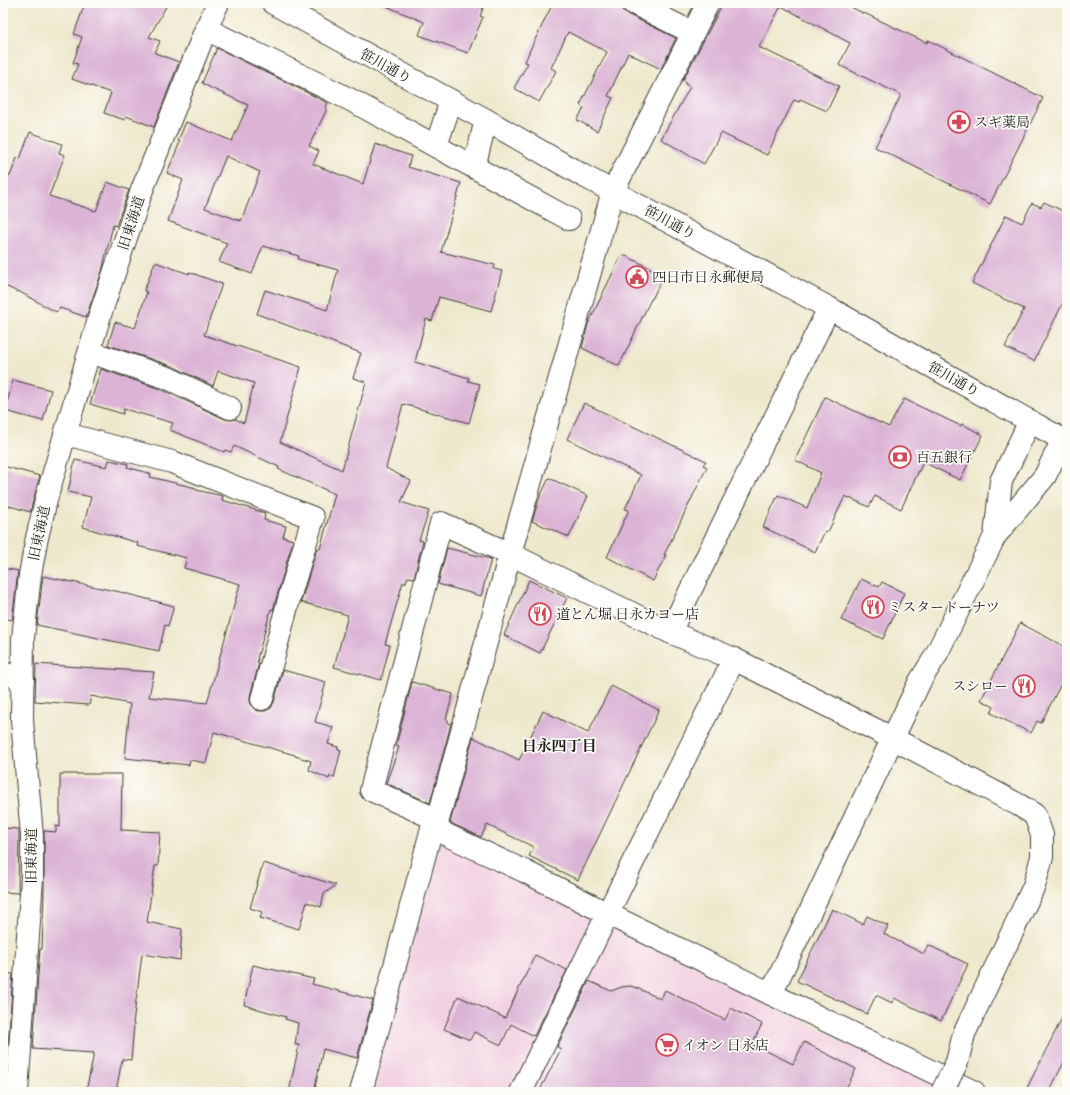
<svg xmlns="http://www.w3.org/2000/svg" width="1070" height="1095" font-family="'Gentium Book Plus','Noto Serif JP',serif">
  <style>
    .built { fill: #f2cfe1 }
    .building { fill: #dbb4d5; fill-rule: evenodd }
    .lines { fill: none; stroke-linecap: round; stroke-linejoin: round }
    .minor-casing { stroke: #3c3b36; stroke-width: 24 }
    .minor { stroke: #fff; stroke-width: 22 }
    .minor-bridge-casing { stroke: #3c3b36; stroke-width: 24; stroke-linecap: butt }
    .minor-bridge { stroke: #fff; stroke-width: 22 }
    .labels { text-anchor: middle; stroke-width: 3.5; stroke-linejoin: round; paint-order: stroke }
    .street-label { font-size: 14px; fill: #1c1c1c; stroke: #fdfcf7 }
    .poi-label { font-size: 14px; fill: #1c1c1c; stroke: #fdfcf7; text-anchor: start }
    .neighbourhood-label { font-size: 15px; font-weight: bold; fill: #1c1c1c; stroke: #fdfcf7 }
  </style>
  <rect width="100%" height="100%" fill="#fdfcf7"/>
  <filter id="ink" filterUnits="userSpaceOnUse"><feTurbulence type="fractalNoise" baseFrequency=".025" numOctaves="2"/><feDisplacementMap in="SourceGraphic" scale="8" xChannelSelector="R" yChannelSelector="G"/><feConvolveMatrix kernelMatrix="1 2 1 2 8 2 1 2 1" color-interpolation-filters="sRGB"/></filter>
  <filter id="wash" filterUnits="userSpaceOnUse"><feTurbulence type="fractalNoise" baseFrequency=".012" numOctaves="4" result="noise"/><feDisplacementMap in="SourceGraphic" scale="16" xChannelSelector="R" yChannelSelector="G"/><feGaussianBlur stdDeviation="0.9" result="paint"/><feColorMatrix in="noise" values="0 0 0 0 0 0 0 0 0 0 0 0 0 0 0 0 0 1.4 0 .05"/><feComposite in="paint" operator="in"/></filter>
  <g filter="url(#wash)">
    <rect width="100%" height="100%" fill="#eee8cc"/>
    <polygon class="built" points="440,842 949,1092 372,1092"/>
    <g id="blocks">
      <g class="building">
        <polygon points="85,3 168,3 149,37 160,41 155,53 179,62 154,127 126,116 125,120 104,113 111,93 72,79 78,64 73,63 82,37 74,34"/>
        <polygon points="379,3 485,3 480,16 483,17 468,53 419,35 424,22"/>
        <polygon points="553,3 621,3 622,10 627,14 676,38 661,69 628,53 608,96 613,98 597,131 577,120 584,108 580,105 607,52 568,32 551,68 556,71 539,102 514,88 528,63 525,62 530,50"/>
        <polygon points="723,3 844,3 864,14 864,13 927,43 928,40 1043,98 990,204 875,147 901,95 839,65 850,43 781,6 759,47 839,86 827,111 800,99 799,102 794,100 767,155 721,133 704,164 661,139 690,87 685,84 686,82 683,80"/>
        <path d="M217,48L328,103L325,108L327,109L309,146L319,151L313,164L363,184L375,144L411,156L408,167L461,183L441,252L495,265L494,269L502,271L491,311L439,297L432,321L426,319L415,362L469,378L468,381L480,384L469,423L403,404L386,468L411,481L401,502L429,511L419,540L423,541L414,578L408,577L405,584L403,582L385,644L390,645L381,680L334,667L348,615L301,602L317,548L320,549L335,494L278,469L279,467L234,446L231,452L225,450L224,452L170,430L173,423L124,409L123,414L90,404L101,369L163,390L225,419L231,420L235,419L244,423L254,383L218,371L213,386L172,366L108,345L115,322L135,328L147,292L144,291L155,262L189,274V272L222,284L204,335L301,367L280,442L342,470L366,382L353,378L361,353L257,314L265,290L327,310L338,270L298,259L299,256L263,246L252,274L219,262L227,243L168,221L183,180L167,173L180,142L178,141L186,122L232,141L248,105L211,88L202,83ZM226,156L260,172L241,221L205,208Z"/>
        <polygon points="30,132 62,144 59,153 65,155 49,196 96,211 107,182 129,190 116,226 113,225 102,271 86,317 60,308 56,312 18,291 18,292 3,285 3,173 10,176 17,158 20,159"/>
        <polygon points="1044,202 1067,213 1067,295 1034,361 1005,347 1024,309 972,283 1006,215 1022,223 1032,203 1041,207"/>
        <polygon points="622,254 664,275 652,299 651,299 619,366 582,348 588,324"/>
        <polygon points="13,380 51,390 43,421 5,411"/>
        <polygon points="825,397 889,427 904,399 961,426 962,424 983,435 960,480 923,462 901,509 875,496 869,507 845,496 828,532 825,531 815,552 763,527 778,495 807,508 821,473 795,460"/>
        <polygon points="584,403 706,461 703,465 707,467 664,555 666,555 653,581 607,557 629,510 625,509 641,475 567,439"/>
        <polygon points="75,460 107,467 109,460 128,464 127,467 151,474 150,477 196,488 196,490 223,496 222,500 265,513 264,520 286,526 283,537 293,540 273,610 271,609 257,659 258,659 257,663 259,663 250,696 250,702 253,708 258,711 265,711 271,708 274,702 283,670 326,682 315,722 333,727 328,744 338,747 338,749 341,750 334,778 330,776 329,779 309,770 311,761 295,756 295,755 214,732 206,763 190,760 189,765 125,758 130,704 91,696 89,705 35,701 36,664 154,672 149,697 207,703 240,584 184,568 187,558 137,546 138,543 83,527 91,497 68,492"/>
        <polygon points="3,466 40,476 30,512 3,504"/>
        <polygon points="549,478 588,496 569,537 532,521 539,499"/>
        <polygon points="447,548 491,559 481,596 438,584"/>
        <polygon points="3,568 18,571 12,620 3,618"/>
        <polygon points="43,576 120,592 174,606 168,626 165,625 159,651 37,625"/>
        <polygon points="861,579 879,587 882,582 904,593 883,639 841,620"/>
        <polygon points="529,580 567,598 540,653 504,635"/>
        <polygon points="1020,623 1067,648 1067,672 1041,723 1037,721 1031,733 991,713 994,707 981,700"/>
        <polygon points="412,682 453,694 446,719 448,720 448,723 451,724 430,803 386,783 399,747 396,746"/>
        <polygon points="611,686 659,710 578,880 529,856 534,847 487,825 481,837 450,823 473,737 519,760 543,711 588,733"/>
        <polygon points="60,774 122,774 121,830 160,832 158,866 155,866 147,922 182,929 180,960 142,954 133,1024 134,1024 131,1060 122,1059 116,1092 86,1092 94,1053 33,1049 38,976 40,949 42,949 44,895 44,831 56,832 56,826 60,827"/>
        <polygon points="3,828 19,829 18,893 3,892"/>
        <polygon points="263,863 336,885 324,894 321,907 307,902 299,929 260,918 262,912 250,908"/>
        <polygon points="832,909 863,924 867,916 888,926 884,934 924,954 928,945 968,964 941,1021 894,998 892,1003 876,995 867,1014 797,981"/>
        <polygon points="535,955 567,970 534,1036 511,1024 501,1045 474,1032 470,1040 444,1029 458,996 505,1018"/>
        <polygon points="253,965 314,979 312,984 373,1000 357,1058 323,1049 314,1092 289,1092 299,1045 295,1045 298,1023 285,1019 286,1017 244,1005"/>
        <polygon points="3,973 13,974 8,1047 3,1047"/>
        <polygon points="589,981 611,991 622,987 630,986 637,988 661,999 665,990 725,1020 731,1008 762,1024 752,1044 793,1064 804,1042 856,1069 844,1092 539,1092 561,1049 557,1047"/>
        <polygon points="1067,1008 1067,1056 1049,1092 1025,1092"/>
      </g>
    </g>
  </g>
  <g filter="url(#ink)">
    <use href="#blocks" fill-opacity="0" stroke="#3c3b36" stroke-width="1"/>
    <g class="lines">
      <g class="minor-casing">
        <g id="minor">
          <polyline points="273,3 486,120 582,175 829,308 917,358 1067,442"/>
          <polyline points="633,3 693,33"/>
          <polyline points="206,29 351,100 569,219"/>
          <polyline points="436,146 451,101"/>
          <polyline points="474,167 486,120"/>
          <polyline points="90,352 168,378 230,408"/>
          <polyline points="66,434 172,462 313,518 292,588 262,699"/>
          <polyline points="995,536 1001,481 1030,421"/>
          <polyline points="670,632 829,308"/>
          <polyline points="3,673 23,679"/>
          <polyline points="438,820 371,790 441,523 510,554 670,632 734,659 892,738 1019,805 1035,815 1042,835 1042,857 1034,886 964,1034 957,1062"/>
          <polyline points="432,828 524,871 608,914 771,994 974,1092"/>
          <polyline points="771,994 920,681 935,657 995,536 1045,476 1063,439"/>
          <polyline points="17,1092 32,879 32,836 22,720 23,638 30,575 36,542 47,496 100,315 142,190 206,29 218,3"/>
          <polyline points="361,1092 432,828 438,820 510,554 613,191 708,3"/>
          <polyline points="521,1092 629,870 734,659"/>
        </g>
      </g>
      <use href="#minor" class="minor"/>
      <g class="minor-bridge-casing">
        <polyline id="minor-bridge" points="942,1092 957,1062"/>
      </g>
      <use href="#minor-bridge" class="minor-bridge"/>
    </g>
  </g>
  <defs>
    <g id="pharmacy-ring" transform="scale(1.15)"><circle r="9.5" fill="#fdfcf7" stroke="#d1495b" stroke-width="1.5"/><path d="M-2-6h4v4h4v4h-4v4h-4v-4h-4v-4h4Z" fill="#d1495b"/></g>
    <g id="civic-ring" transform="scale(1.15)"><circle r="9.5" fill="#fdfcf7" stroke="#d1495b" stroke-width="1.5"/><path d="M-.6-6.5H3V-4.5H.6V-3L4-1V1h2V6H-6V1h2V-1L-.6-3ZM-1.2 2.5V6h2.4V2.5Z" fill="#d1495b"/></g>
    <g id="bank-ring" transform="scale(1.15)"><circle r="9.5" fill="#fdfcf7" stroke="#d1495b" stroke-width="1.5"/><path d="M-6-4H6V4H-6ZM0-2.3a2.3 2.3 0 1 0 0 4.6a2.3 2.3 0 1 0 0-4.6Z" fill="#d1495b"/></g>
    <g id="restaurant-ring" transform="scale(1.15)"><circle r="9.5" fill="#fdfcf7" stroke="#d1495b" stroke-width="1.5"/><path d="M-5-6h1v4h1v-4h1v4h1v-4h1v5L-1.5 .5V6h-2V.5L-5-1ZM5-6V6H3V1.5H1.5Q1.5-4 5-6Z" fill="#d1495b"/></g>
    <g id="supermarket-ring" transform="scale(1.15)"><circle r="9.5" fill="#fdfcf7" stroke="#d1495b" stroke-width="1.5"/><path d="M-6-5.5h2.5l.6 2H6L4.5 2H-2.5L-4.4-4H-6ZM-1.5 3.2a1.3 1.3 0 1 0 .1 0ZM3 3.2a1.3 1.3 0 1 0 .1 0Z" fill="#d1495b"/></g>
  </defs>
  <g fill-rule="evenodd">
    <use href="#pharmacy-ring" x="959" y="122"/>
    <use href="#civic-ring" x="637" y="277"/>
    <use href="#bank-ring" x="900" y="457"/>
    <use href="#restaurant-ring" x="873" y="607"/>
    <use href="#restaurant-ring" x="540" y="614"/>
    <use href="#restaurant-ring" x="1024" y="686"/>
    <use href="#supermarket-ring" x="667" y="1045"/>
  </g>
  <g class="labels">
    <g class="street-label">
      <text transform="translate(386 66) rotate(29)" y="5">笹川通り</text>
      <text transform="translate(670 222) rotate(28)" y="5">笹川通り</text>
      <text transform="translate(131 223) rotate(-72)" y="5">旧東海道</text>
      <text transform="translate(954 379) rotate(29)" y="5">笹川通り</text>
      <text transform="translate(39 533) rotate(-78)" y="5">旧東海道</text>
      <text transform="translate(31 856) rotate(-90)" y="5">旧東海道</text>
    </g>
    <g class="poi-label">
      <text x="974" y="127">スギ薬局</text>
      <text x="652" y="282">四日市日永郵便局</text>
      <text x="916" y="462">百五銀行</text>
      <text x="888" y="612">ミスタードーナツ</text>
      <text x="556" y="619">道とん堀 日永カヨー店</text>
      <text x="1008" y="691" text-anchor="end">スシロー</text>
      <text x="682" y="1050">イオン 日永店</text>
    </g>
    <g class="neighbourhood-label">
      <text x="559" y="751">日永四丁目</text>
    </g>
  </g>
  <rect width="1070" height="1095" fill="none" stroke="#fdfcf7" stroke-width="16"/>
</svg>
